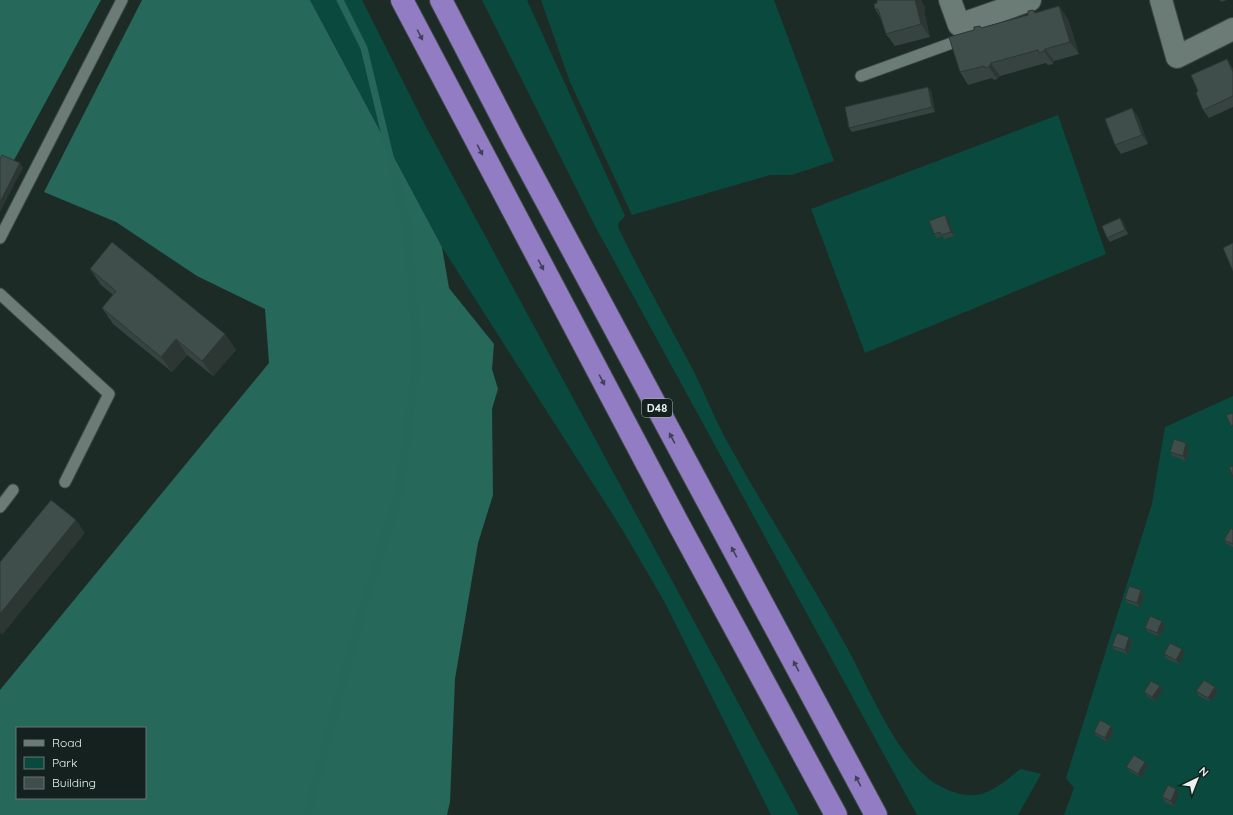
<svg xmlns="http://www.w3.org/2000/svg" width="1233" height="815" font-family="Quicksand,sans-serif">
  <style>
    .green { fill: #0a4a3e }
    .forest { fill: #26685a; fill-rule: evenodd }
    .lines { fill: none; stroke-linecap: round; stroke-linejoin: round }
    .stream { stroke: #256859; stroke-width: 7 }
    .service-casing { stroke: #3d4946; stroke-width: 13 }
    .minor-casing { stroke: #3d4946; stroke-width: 24 }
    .motorway-casing { stroke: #3d4946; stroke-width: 24 }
    .service { stroke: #6b7b76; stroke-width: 11 }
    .minor { stroke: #6b7b76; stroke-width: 22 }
    .motorway { stroke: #927cc3; stroke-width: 22 }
    .wall { fill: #364340 }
    .shaded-wall { fill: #2c3734 }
    .building { fill: #3f4e4a; stroke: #2c3734 }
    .oneway { fill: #404158 }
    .labels { text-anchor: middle; stroke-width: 3; stroke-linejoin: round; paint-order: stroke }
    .shield { fill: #14211e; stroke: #a9b3b0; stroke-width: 1 }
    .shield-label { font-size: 11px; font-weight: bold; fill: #e9f2ef }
  </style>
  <rect width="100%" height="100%" fill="#1d2b27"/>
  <g class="green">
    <polygon points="310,0 362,0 425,125 799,815 771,815 664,601 622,529 442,247"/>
    <path d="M482,0H527L625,216L619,222L618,227C641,275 667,321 692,368C703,389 711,411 722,432C761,504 805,572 845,644C867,683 898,763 938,785C975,805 990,794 1020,769L1041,774L1018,815H917L594,224Z"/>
    <polygon points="541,0 774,0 834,161 791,175 770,175 632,215 570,82"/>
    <polygon points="1058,115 1106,254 865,353 811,209"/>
    <polygon points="1233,396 1233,815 1064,815 1074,788 1066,778 1152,504 1165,427"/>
  </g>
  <g class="forest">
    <polygon points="0,0 101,0 0,186"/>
    <path d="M142,0H310L442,247L449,288L494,344L492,369L498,389L492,409L493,495L478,543L455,679L450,802L447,815H0V690L269,363L265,309L197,276L116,222L44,192ZM17,728H145V798H17Z"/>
  </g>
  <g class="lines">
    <polyline class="stream" points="307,815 358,625 400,489 417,357 408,231 364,48 340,0"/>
    <g class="service-casing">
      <g id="service">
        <polyline points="861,76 963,39"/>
        <polyline points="0,238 122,0"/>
        <polyline points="0,294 109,394 65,482"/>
        <polyline points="0,507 13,490"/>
      </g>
    </g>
    <g class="minor-casing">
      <g id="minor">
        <polyline points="950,0 959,25 1030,0"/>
        <polyline points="1161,0 1177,57 1233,29"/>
      </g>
    </g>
    <g class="motorway-casing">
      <g id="motorway">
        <polyline points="402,0 678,523 836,815"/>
        <polyline points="441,0 514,141 876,815"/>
      </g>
    </g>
    <use href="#service" class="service"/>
    <use href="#minor" class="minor"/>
    <use href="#motorway" class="motorway"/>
  </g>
  <g class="wall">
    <polygon points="1220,0 1227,0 1221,2"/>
    <polygon points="877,3 924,5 925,10 924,11 930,37 895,46 886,34 881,19 875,9"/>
    <polygon points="1059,6 1068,19 1079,54 1054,61 1053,64 1048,65 1046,63 1000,76 997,79 994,80 992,78 968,85 960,72 981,28"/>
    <polygon points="1227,59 1233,69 1233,107 1209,118 1203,110"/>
    <polygon points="931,91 935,112 852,132 849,128"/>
    <polygon points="1138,117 1148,144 1121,154 1115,145"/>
    <polygon points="945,215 948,220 954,236 944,239 943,236 937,238 934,234"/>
    <polygon points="1120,218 1123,222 1128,234 1110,242 1107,238"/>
    <polygon points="90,269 225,334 236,350 213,376 187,355 172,372 113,324 102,308 113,295 101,285"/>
    <polygon points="1189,447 1186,461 1173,456 1170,452"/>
    <polygon points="1233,530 1233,547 1227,544 1224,540"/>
    <polygon points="1144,595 1140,607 1128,603 1125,599"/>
    <polygon points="1165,625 1160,637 1148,632 1145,628"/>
    <polygon points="1129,637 1132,641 1128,654 1115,650 1112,646"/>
    <polygon points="1185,653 1179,664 1167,659 1164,654"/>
    <polygon points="1160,686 1163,690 1155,701 1147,696 1144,692"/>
    <polygon points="1196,691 1218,691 1211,702 1199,696"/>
    <polygon points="1114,730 1108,742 1097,736 1094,732"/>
    <polygon points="1148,766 1141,778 1130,771 1126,767"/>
    <polygon points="1179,793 1174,806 1165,802 1162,797"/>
  </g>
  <g class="shaded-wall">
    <polygon points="915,0 921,0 924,5 925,10 924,11 930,37 921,24"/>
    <polygon points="1059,6 1068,19 1079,54 1070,42"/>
    <polygon points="1045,49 1054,61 1053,64 1044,51"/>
    <polygon points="1227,59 1233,69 1233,72"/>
    <polygon points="991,63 1000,76 997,79 989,67"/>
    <polygon points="928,87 931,91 935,112 932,107"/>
    <polygon points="1132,108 1138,117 1148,144 1142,135"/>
    <polygon points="20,163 23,168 0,212 0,202"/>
    <polygon points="945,215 948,220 954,236 951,232"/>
    <polygon points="1120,218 1123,222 1128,234 1125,230"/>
    <polygon points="225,334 236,350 213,376 202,361"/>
    <polygon points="176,339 187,355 172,372 161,357"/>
    <polygon points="1186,443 1189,447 1186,461 1183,456"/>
    <polygon points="76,520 85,533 2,635 0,632 0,614"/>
    <polygon points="1141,590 1144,595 1140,607 1137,603"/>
    <polygon points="1162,621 1165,625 1160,637 1157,633"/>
    <polygon points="1129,637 1132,641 1128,654 1125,650"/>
    <polygon points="1182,649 1185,653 1179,664 1176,660"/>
    <polygon points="1160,686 1163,690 1155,701 1152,697"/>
    <polygon points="1215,687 1218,691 1211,702 1208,698"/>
    <polygon points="1111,726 1114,730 1108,742 1105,738"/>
    <polygon points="1145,762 1148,766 1141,778 1138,774"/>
    <polygon points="1176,789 1179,793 1174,806 1171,801"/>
  </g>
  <g class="building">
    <polygon points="877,0 915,0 921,24 886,34 878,9 875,9 874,4 877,3"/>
    <polygon points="1059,6 1070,42 1045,49 1044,51 1039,53 1038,50 991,63 989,67 985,68 984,66 960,72 949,37 974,30 974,27 980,26 981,28 1028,15 1028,11 1033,10 1035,13"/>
    <polygon points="1227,59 1233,72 1233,96 1203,110 1196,93 1198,91 1191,75"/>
    <polygon points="928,87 932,107 849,128 845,107"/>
    <polygon points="1132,108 1142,135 1115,145 1105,119"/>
    <polygon points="2,155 20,163 0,202 0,159"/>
    <polygon points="945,215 951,232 941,235 940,232 934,234 929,221"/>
    <polygon points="1120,218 1125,230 1107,238 1102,226"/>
    <polygon points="112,242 225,334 202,361 176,339 161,357 102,308 116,291 90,269"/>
    <polygon points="1233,243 1233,271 1223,248"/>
    <polygon points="1233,413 1233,425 1231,426 1226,415"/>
    <polygon points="1174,439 1186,443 1183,456 1170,452"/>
    <polygon points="1233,466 1233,477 1229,467"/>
    <polygon points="51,500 76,520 0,614 0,562"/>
    <polygon points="1231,528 1233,530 1233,544 1224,540"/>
    <polygon points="1129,586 1141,590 1137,603 1125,599"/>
    <polygon points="1150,616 1162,621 1157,633 1145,628"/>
    <polygon points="1117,633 1129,637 1125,650 1112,646"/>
    <polygon points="1170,643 1182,649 1176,660 1164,654"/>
    <polygon points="1204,680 1215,687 1208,698 1196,691"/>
    <polygon points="1151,681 1160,686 1152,697 1144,692"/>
    <polygon points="1100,720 1111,726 1105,738 1094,732"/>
    <polygon points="1134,755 1145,762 1138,774 1126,767"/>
    <polygon points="1168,785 1176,789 1171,801 1162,797"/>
  </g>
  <defs><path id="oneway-solid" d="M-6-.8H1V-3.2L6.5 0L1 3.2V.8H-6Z"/></defs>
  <g class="oneway">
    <use href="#oneway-solid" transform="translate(420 35) rotate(62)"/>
    <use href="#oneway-solid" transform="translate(480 150) rotate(62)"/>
    <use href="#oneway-solid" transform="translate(541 265) rotate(62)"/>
    <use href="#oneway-solid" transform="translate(602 380) rotate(62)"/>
    <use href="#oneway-solid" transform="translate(672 438) rotate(-118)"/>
    <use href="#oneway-solid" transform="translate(734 552) rotate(-118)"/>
    <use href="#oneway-solid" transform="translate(796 666) rotate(-118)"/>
    <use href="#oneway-solid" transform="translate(858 781) rotate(-118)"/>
  </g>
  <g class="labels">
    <rect class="shield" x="642" y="399" width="30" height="18" rx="3"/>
    <g class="shield-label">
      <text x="657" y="412">D48</text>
    </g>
  </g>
  <rect x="16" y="727" width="130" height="72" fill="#14211e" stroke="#697572"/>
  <rect x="24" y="740" width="20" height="6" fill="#6b7b76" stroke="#697572"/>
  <text x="52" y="747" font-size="12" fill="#e9f2ef">Road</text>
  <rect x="24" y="757" width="20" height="12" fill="#0a4a3e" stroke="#697572"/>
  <text x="52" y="767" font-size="12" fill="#e9f2ef">Park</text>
  <rect x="24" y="777" width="20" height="12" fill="#3f4e4a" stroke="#697572"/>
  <text x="52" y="787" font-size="12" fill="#e9f2ef">Building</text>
  <g transform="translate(1197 779) rotate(43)" stroke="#14211e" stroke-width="3" paint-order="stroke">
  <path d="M0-3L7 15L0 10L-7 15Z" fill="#e9f2ef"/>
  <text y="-6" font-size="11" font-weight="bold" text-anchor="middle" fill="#e9f2ef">N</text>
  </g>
</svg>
